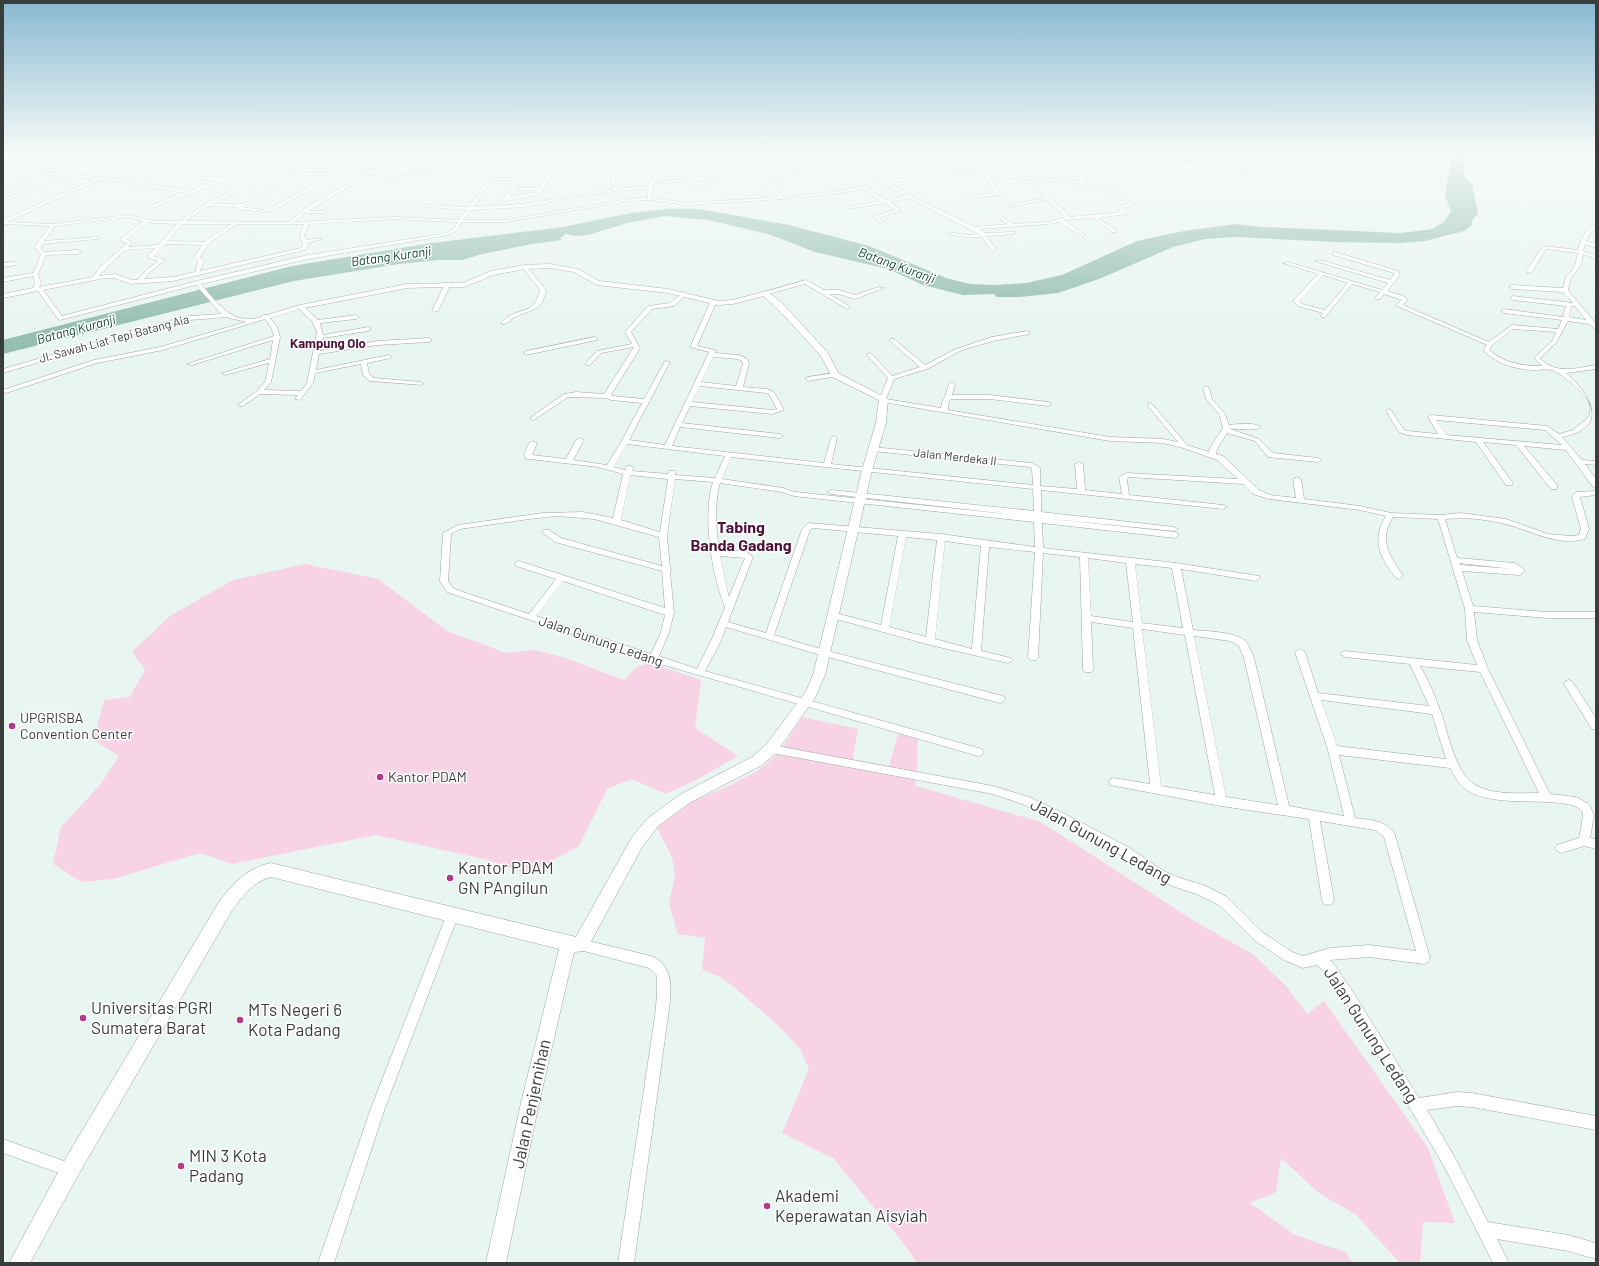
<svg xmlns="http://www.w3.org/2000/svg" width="1599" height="1266" font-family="Barlow,sans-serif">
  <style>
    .green { fill: #f8d3e6 }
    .water { fill: #95bfae }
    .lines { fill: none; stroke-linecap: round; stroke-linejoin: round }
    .street-casing { stroke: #9aa6a1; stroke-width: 1 }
    .secondary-casing { stroke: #9aa6a1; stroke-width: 1 }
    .street { fill: #fff; fill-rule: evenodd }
    .secondary { fill: #fff; fill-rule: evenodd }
    .poi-dot { fill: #b63989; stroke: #fff; stroke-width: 1.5 }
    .labels { text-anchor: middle; stroke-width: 3; stroke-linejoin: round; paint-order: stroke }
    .far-street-label { font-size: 12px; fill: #393e3c; stroke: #fff }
    .far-water-label { font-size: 13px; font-style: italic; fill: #0c4736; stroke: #fff }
    .far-quarter-label { font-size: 13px; font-weight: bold; fill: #4f1339; stroke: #fff }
    .street-label { font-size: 14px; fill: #393e3c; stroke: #fff }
    .poi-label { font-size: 14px; fill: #393e3c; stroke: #fff; text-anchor: start }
    .quarter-label { font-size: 16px; font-weight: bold; fill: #4f1339; stroke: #fff }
    .near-street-label { font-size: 17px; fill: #393e3c; stroke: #fff }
    .near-poi-label { font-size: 17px; fill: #393e3c; stroke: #fff; text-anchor: start }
  </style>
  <rect width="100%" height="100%" fill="#e9f5f0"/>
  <g class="green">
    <polygon points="305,564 378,579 447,631 506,653 535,650 565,658 624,680 637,667 650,663 701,680 695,728 738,756 700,778 666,794 632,779 607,789 579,846 527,874 488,860 376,835 232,864 200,853 113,879 81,882 53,864 61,827 100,785 119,756 94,740 104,700 130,697 145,670 132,652 170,616 233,580"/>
    <polygon points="802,717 858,729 853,759 889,766 898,734 918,738 916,786 1041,822 1196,922 1254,955 1286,986 1307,1014 1324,1001 1428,1148 1455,1223 1423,1222 1420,1263 1400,1263 1355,1214 1320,1194 1281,1158 1276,1192 1250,1203 1295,1235 1345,1252 1353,1263 917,1263 908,1249 834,1159 782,1133 809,1069 800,1049 782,1029 733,986 722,978 702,969 705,938 678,934 669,904 675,874 672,857 657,828 685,804 725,788 757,771 779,753"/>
  </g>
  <polygon class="water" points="1452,152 1485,152 1467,157 1463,161 1465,177 1472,184 1478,214 1473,219 1471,226 1464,231 1425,241 1400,243 1333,242 1237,237 1205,239 1173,247 1099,279 1058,293 1020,297 997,297 994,294 963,295 923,285 888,269 815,252 771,235 709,220 665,216 627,223 588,235 576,236 566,234 560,238 562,240 532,244 482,254 462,260 438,260 399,264 294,281 3,354 3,340 292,266 432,243 563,227 631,213 665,209 699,209 789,225 869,246 946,278 970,284 994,285 1026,283 1062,275 1137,241 1184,231 1236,224 1262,227 1401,233 1432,229 1444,222 1451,211 1445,196"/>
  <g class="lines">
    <g class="street-casing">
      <g id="street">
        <path d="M372,152H377L350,168L372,170L404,152H409L368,176L434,172L436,173L364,178L308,211H325L327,213H305L295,222L395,217L458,220L467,210L426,207L424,206L426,205L469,207L485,184L483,182L497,178H518L531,160L510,159L512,152H516L514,157L533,158L537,152H541L537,158L583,155L585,156L561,159L556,167L572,166L574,167L554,169L540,194L502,202L503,199L517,180H497L490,183L474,207L523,204L556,199L558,201L523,207L472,210L463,220H507L628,199L648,198V189L615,191L565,199L563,198L613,189L611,175L613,174L615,175L617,189L649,186L645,160L684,154L706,165L722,164L732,169L717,174L721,181L719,182L693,186L689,181L653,184L652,198L687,203L778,197L763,183L800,170L793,166L794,164L805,170L768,183L783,197L840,191L882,182L867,173L868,171L887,181L915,175L905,168L913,155L915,156L909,168L920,175L948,171L1079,181L1088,171L1083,166L1041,167L1039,166L1041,165L1084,164L1110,160L1099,155L1078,156L1079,154L1100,153L1115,159L1127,158L1129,159L1087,166L1091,170L1178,161L1218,160L1230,156L1235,152H1240L1232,158L1218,162L1178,163L1091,172L1083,182L1116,192L1135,205L1122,208L1127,214L1098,218L1116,230V232H1112L1093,218L1064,220L1084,234V236H1082L1059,222L1049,224L979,229L985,233L1014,232L1016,233L1014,234L987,236L996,249L993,251L991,250L982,237H968L950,235V233H952L968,235L979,234L909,198L890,202L901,210L879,218L885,224L883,225L874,218V216L895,210L885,203L845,209L847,207L881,201L863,189L840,193L782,199L687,205L650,200L628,201L507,222H461C460,232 451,234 443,236L308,259L201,284C218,304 232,326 262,317L263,315H267L300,305L407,284H442V286L440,287L407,288L305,308L318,320L356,315L359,317L356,319L320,323L323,335L368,327L371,329L368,331L323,338L320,351L378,341L429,338L432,340L429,342L378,345L319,354L316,370L389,355L392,357L391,358L367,363L369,374L374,378L421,382L424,384L423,385L370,381L363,375L361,364L315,373L313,383L300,400L295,399L298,395L260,394L243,406H239V404L257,391L265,382L269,363L225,375L222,373L270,359L273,340L192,365L187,364L274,336L271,327L265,319L163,350L97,363L3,394V390L94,360L160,347L246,322L226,317L190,320L168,324L3,373V369L165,322L190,316L221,314L196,285L60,320L58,319L38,291L3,298V294L33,288L35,283L33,276L3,282V278L33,273L41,254L36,250L35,246L50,226L3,224V220L94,179L64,176L3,202V199L58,176L43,174L3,191V188L37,174L3,170V168L118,179L189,191L217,180L186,178V176L202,169L198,168L199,166L208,169L194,176L222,178L238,171L261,168L288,172L334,173L341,169L311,166L308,163L288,159L290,158L310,161L312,164L345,167ZM683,156L689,160L649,165L648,162ZM556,159L539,188H516L535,160ZM693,162L701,166L651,172L650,168ZM716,166H721L726,169L686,175L687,179L653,182L651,175ZM261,170L271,172L205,204L180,221H155L128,215L53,224L7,222L99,180L118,181L184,193L165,199L151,206L153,208L169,201L205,189L240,173ZM346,170L369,172L308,206L289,222L186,221L208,206L236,207L238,209L263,212L272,211ZM276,173L300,175L243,204H213ZM948,173L985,176L995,193L966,196L968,198L1000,195L990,176L1036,180L1045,198L1009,205L1007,207L1047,200L1065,217L1049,222L1013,224L998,214L996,215V216L1008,224L975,227L912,196L890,183ZM713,174L716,180L694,183L691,178ZM306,175H330L269,209L263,210L242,207ZM1041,180C1072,183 1104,184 1129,204L1117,206L1121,212L1069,217V215L1047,195ZM885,184L906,196L886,200L867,188ZM514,190H537L536,192L509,197ZM128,217L143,221L121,239V241L127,243L100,267L93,277L39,287L41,283L38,274L46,255L78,254L81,252L78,250L45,252L41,249L42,244L98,239L100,238L98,237L44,241L55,226ZM395,219L457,222C456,230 448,231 442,234L308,255L197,281L62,316L43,290L105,278H114L131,284L173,281L305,250L309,246L307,243L322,239L320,238L306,240L304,235L309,224ZM148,222L155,223L177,224L158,245L128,247L132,242L126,239ZM182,224H231L204,242L167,241ZM237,224H304L300,235L303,246L301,248L200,271L204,261L200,257C207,241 223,234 237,224ZM165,244L202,245L194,257L198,261L195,272L173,277L144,279L149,273L165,260L153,256ZM155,248L147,257L158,261L145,271L138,280H132L115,274L99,276L109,265L125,250ZM299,309L312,321L317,332L307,383L301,391L264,390L271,382L280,337L277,327L270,318Z"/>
        <path d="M1282,152C1294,152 1302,158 1314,155L1310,153L1313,152L1336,160L1362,156L1364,157L1340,162L1341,164L1310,172L1309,170L1336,163L1318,156L1297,162L1242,172L1240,171L1302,158Z"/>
        <polygon points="1368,152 1373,152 1384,158 1381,159"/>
        <path d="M1596,225V228L1590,233L1586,241L1596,244V248L1585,244L1583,251L1596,255V259L1583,254L1581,265L1570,280L1568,290L1596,324V330L1589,324L1568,321L1556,343L1540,358C1555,375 1577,368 1596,365V369L1566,373C1579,384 1599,406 1589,424C1579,433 1576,434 1562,437L1582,460L1596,461V465L1585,464L1596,479V487H1593L1566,450L1524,446L1557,485V489H1551L1516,445L1483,442L1513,483L1512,485H1506L1476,442L1407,435L1399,432L1386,411L1389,409L1391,410L1404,430L1408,431L1438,434L1428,417L1431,415L1547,426L1559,434L1573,430L1589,417C1590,413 1591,409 1590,405C1587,394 1562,374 1552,370C1547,369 1539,370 1533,370C1515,369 1496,364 1483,350L1487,345L1397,306V304L1402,300L1384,294L1380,299H1376L1375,298L1380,292L1352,284L1325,317H1321L1320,316L1323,313L1298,306L1293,301L1318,274L1283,263L1288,262L1382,290L1388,283L1315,261L1320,260L1390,280L1394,275V273L1333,255V253L1335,252L1398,271L1400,275L1387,291L1403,296L1407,299V301L1403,305L1489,342L1512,325L1558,329L1562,320L1504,313L1501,311L1504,309L1563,317L1566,306L1513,300L1510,298L1513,296L1573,303L1563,292L1512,289L1509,287L1512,285L1563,288L1566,277L1574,268L1578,253L1546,249L1531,273L1526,272L1543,246L1578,250C1581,239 1585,229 1596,225ZM1323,275L1348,283L1325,310L1302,304L1299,301ZM1571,306H1575L1586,320L1569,317ZM1513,329L1556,332L1552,341L1534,358L1542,366C1522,366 1504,363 1489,350L1492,345ZM1436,420L1545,430L1562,445L1446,435Z"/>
        <polygon points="14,262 17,264 16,265 3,267 3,263"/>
        <path d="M525,265L546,290C541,313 533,308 515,317C510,319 508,325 502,324L501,323C516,305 534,318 540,290L522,267Z"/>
        <polygon points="806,280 824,290 839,290 855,295 879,287 884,288 855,299 839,294 829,294 849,306 850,307 847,309 805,284 764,295 761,293"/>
        <polygon points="447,284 450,286 438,311 433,312 432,311 444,286"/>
        <path d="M684,292L686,293V295L674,306L652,309L631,332L640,348L611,395L613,396L644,399L665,361L670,362L629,440L665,445L709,352L690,347L710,303L713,301L716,303L697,346L715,350V353L739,355L747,359L749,364L743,387L767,389L774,392L784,410L772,414L690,406L682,423L780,434L783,436L780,438L680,427L672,446L824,463L831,438L834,436L837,438L831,464L1033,485L1032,469L1030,467L872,451L868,449L872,447L1032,463L1040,468V486L1077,489L1075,464L1079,462L1083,464L1085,490L1122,494L1119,477L1127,473L1238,479L1217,460L1183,448L1163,443L1110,441L883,402L882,400L880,398L888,378L866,354L871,353L892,376L920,367L890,341V339H894L925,365L956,349L992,337L1027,331L1030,333L1029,334L993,341L972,347L960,351L927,369L894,379L886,399L941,408L943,399L945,397L949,384L952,382L955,384L952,395H990L1048,402L1051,404L1048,406L990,399H952L949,400L948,410L1110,437L1163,439L1178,442L1148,406L1147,405L1150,403L1152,404L1187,445L1209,452C1210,445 1219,435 1223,428L1219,414L1206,399L1203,388L1206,386L1209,388L1212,399L1225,414L1229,425C1238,424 1254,422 1261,427C1254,432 1239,428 1230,429L1259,439L1273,453L1318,458L1322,460L1318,462L1268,457L1255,441L1227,433C1223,441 1217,446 1216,454L1223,456L1259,490L1270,495L1296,498L1293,479L1297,477L1301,479L1304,499L1360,506L1391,513L1441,515L1460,513L1476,515L1506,519L1548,534L1571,536L1579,535L1581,529L1572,497L1576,492L1596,491V495L1580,497L1589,529L1585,539C1554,547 1530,529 1501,523C1483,519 1464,517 1445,519L1457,558L1515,563L1525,570L1522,574L1519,575L1462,571L1473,606L1547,612H1596V618H1547L1474,612L1477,640L1488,669L1550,794L1576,797L1589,804L1594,815L1590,838L1596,839V849L1584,846L1561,853L1557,851L1555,848L1557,845L1579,838L1582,823L1583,812C1568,792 1492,812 1464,788C1458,783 1454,775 1450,768L1339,755L1355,818C1370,820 1387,820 1395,835L1430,958L1428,962L1424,964L1369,957L1330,960L1336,967L1351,989L1419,1098L1457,1092L1472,1093L1596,1116V1130L1472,1107L1457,1106L1427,1110L1454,1156L1488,1222L1568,1235L1596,1243V1259L1568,1251L1497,1239L1509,1263H1493L1444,1166L1411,1110L1343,997L1328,975L1317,965L1303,968L1284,960L1254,940L1219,905L1199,895L1175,887L1154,878L1120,855L1055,819L1022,804L993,794L767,752L766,749L767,746L771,745L993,786L1029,797L1063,813L1128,847L1162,870L1177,877L1206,886L1227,897L1262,932L1292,952L1303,956L1330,948L1369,945L1416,951L1384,837L1375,830L1320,821L1334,900L1332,904L1328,905L1324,904L1322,900L1309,819L1221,806L1110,785L1109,782L1110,779L1114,778L1150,784L1133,628L1091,622L1093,670L1091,672H1085L1083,670L1080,557L1043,553L1038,658L1036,660H1030L1028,658L1035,552L989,547L981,651L1011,658L1013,660L1011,662L1008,663L930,645L829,617L828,615L832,612L881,625L898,536L813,528L810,530L774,635L824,650L1003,696L1005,699L1003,702L1000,703L824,656L726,627L721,641L705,671L982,749L983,752L982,755L978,756L650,661L649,660L447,592L440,581L443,533L458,525L543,513L583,512L613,518L623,474L598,467L529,459H526L524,454L529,443L533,441L537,443L532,455L566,459L576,440L580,438L584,440L573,460L607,465L621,442L642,403L611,400L607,398L568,397L535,419L533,420L530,418L564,394L576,392L604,394L634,347L601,353L590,365H586V363L597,351L632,344L625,332L648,306L670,303ZM713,357L738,359L742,361L743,364L736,386L701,382ZM700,386L766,393L769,394L777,409L772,410L692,402ZM627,444L725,456L715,478L675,475V471H669L668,474L632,471L634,468L630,466H627L625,470L613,467ZM731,457L1033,489L1034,511L831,490L827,492L831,494L1034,517L795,492L783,488L722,479ZM630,475L668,479L660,532L621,520ZM1128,477L1243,484L1253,494L1269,499L1360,510L1386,516C1371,540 1380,558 1396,578L1399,579L1403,576C1390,556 1378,541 1393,517L1438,519L1465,609L1467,640L1477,665L1345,651L1342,652L1340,654L1345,657L1410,664L1429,706L1318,693L1305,652L1300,649L1295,652L1328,750L1344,816L1289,806L1254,658C1252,653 1250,648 1247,643C1240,632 1206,631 1193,630L1181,569L1256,581L1260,578L1259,576L1176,563L1043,548L1042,523L1175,538L1179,535L1175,532L1042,518L1174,531L1178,529L1174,527L1041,512V490L1223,509L1227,507L1223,505L1129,495L1127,480ZM675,479L713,482C702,515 712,576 725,607L711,641L697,669L659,656L669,632L674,613L670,572L672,570L670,568L667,536ZM720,483L782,492L794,496L1034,522L1035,547L941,534L808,523L802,529L766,633L728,622L753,557L745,551L719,550C716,529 714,504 720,483ZM557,516L594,519L659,537L662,566L561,538L549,530H543L542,532L555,542L662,571L665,608L519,561L516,562L515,564L516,566L556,579L529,614L460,591L453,588L448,581L451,534L460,529L529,519ZM906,537L937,540L926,637L889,627ZM945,541L981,546L972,649L935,639ZM720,556L745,558L729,597ZM1088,558L1126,563L1133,622L1091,616ZM1459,563L1513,569H1514L1460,565ZM1135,564L1172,568L1183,628L1142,623ZM563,581L665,615L661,632L651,654L536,616ZM1142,629L1185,635L1215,795L1161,786ZM1194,636L1230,641L1239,646L1244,658L1278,805L1226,797ZM1420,666L1480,672L1539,793C1521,793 1496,795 1479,787C1454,776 1449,733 1440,710C1435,695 1428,680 1420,666ZM1321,700L1432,714L1446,759L1337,746Z"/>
        <polygon points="595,337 597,338 597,340 526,355 523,353 526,351"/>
        <polygon points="835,373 837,374 837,376 808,381 805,379 808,377"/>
        <polygon points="1569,680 1572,681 1596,718 1596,730 1592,729 1564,684 1566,681"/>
        <polygon points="452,910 456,912 458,916 385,1108 334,1263 318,1263 371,1108 446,916 448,912"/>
        <path d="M580,939L651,956C676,966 671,994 668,1016L634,1263H618L655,1016L657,995V976L649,968L576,949L574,945L576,941Z"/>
        <polygon points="3,1139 75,1165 77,1170 75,1175 70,1177 3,1153"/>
      </g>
    </g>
    <g class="secondary-casing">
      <g id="secondary">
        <polygon points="3,152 9,152 3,156"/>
        <path d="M550,264L578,269L599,281L668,289L718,301L733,300L767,291L783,304L828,353L838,373L888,399L886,423L872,470L825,675L816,696L776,753L762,765L691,802L658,826L642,847L586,951L574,952L539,1103L506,1263H486L521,1103L559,949L271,877C253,881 241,898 231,912L77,1177L30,1263H9L63,1163L219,902C233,883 247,868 271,863L576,937L632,837L648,818L681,794L752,757L766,745L806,691L813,675L862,470L876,423L879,400L832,377L821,356L777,308L763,296L733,304L718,305L668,293L597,285L574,272L550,268L525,269L493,275L464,287H440L436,285L440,283H463L491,271L525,265Z"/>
      </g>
    </g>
    <use href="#street" class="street"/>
    <use href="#secondary" class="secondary"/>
  </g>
  <linearGradient id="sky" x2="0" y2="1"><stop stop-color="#87b8d1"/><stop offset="0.46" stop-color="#f5faf8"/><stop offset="1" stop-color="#f5faf8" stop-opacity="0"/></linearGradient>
  <rect width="1599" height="329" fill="url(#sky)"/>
  <g class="poi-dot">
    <circle cx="12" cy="726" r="4"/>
    <circle cx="380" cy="777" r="4"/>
    <circle cx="450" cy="878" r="4"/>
    <circle cx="83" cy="1018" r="4"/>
    <circle cx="240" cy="1020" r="4"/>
    <circle cx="181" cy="1166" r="4"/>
    <circle cx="767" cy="1206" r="4"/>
  </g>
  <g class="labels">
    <g class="far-street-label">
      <text transform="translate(114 339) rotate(-15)" y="4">Jl. Sawah Liat Tepi Batang Aia</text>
      <text transform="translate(955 457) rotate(6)" y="4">Jalan Merdeka II</text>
    </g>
    <g class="far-water-label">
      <text transform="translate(391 256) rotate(-8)" y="5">Batang Kuranji</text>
      <text transform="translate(897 265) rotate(20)" y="5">Batang Kuranji</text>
      <text transform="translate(76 329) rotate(-15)" y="5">Batang Kuranji</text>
    </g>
    <g class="far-quarter-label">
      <text x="328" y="348">Kampung Olo</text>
    </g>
    <g class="street-label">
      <text transform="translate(601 641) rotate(19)" y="5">Jalan Gunung Ledang</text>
    </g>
    <g class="poi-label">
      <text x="20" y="723">UPGRISBA<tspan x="20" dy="16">Convention Center</tspan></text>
      <text x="388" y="782">Kantor PDAM</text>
    </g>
    <g class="quarter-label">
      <text x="741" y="533">Tabing<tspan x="741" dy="18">Banda Gadang</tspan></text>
    </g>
    <g class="near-street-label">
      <text transform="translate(1101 841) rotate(29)" y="6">Jalan Gunung Ledang</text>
      <text transform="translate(1371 1035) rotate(57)" y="6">Jalan Gunung Ledang</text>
      <text transform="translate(531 1104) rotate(-78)" y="6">Jalan Penjernihan</text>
    </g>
    <g class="near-poi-label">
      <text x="458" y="874">Kantor PDAM<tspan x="458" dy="20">GN PAngilun</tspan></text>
      <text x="91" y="1014">Universitas PGRI<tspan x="91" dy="20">Sumatera Barat</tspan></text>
      <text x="248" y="1016">MTs Negeri 6<tspan x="248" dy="20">Kota Padang</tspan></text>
      <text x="189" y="1162">MIN 3 Kota<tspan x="189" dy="20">Padang</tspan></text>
      <text x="775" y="1202">Akademi<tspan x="775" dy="20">Keperawatan Aisyiah</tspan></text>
    </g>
  </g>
  <rect width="1599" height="1266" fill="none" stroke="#393e3c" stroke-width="8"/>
</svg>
